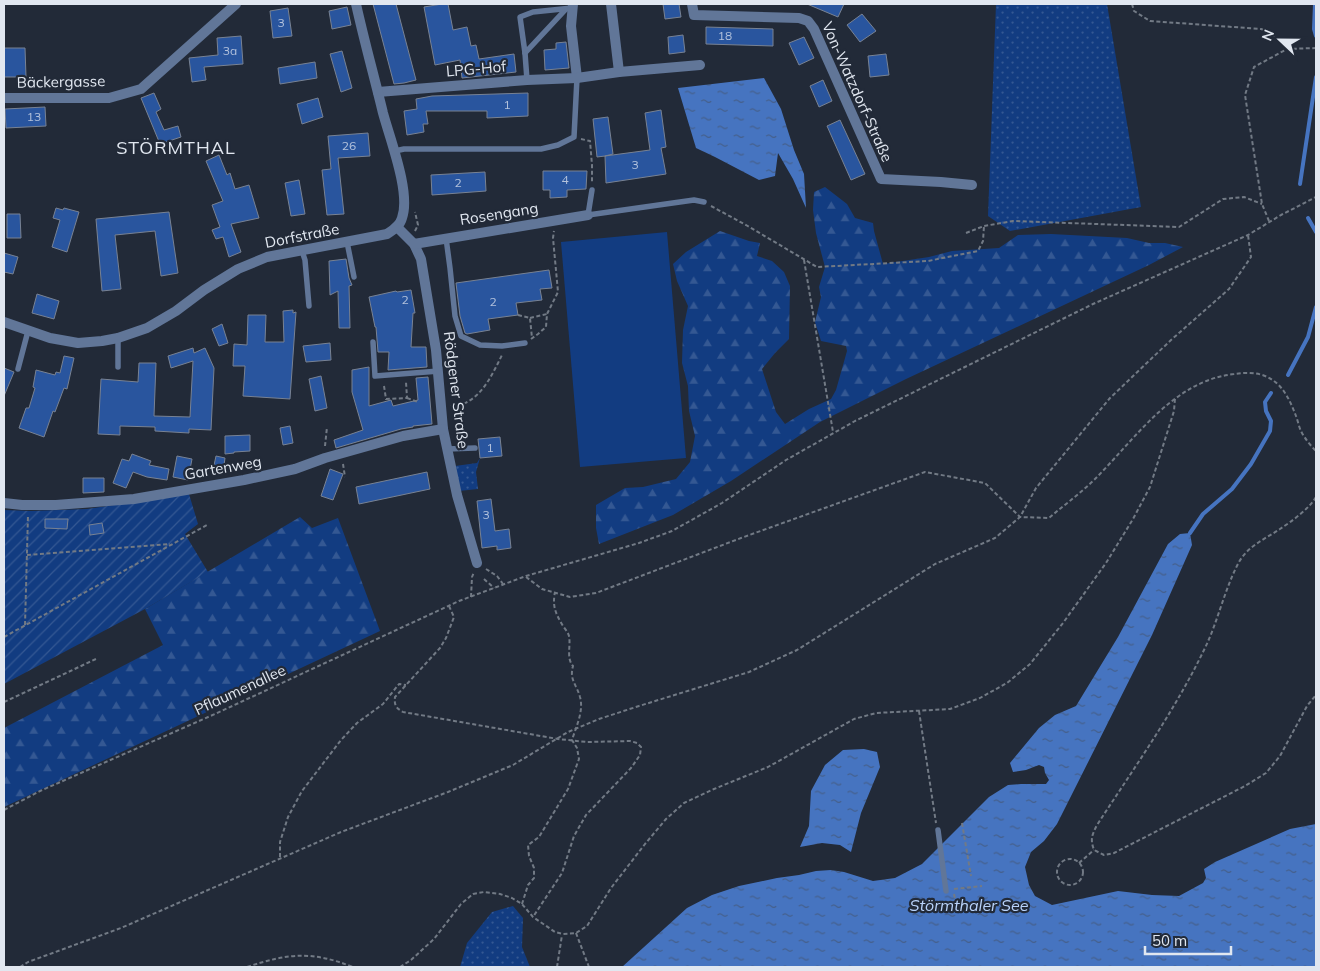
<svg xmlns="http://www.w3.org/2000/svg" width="1320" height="971" font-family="Mulish,sans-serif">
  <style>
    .grass { fill: url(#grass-dots) }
    .forest { fill: url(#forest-firs) }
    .garden { fill: url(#garden-furrows) }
    .pitch { fill: #123c81 }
    .water { fill: url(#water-ripples) }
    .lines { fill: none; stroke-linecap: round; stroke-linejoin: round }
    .stream { stroke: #4674c0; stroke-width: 4 }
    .building { fill: #29559e; stroke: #788293 }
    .path { stroke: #727a85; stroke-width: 2; stroke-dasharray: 4 2.5; stroke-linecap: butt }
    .service { stroke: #617698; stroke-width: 5.5 }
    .minor { stroke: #617698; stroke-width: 10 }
    .labels { text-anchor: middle; stroke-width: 4.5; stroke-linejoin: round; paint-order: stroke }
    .number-label { font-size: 12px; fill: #b3c2dc }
    .street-label { font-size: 15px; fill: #e1e7f0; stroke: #222a38 }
    .water-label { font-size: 16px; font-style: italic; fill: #b9d3fb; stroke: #222a38 }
    .quarter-label { font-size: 18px; letter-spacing: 1px; fill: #e1e7f0; stroke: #222a38 }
  </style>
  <defs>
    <pattern id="grass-dots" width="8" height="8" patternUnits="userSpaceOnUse" patternTransform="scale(1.25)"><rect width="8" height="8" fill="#123c81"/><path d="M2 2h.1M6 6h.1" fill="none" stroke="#345893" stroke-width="1.8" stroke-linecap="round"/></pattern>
    <pattern id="forest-firs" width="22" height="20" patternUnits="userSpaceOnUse" patternTransform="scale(1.25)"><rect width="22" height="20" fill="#123c81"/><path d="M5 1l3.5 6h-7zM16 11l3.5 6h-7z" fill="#345893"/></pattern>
    <pattern id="garden-furrows" width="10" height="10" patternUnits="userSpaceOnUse" patternTransform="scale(1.25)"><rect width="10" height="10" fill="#123c81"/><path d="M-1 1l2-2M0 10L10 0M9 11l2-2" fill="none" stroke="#345893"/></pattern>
    <pattern id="water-ripples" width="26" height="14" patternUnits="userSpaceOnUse" patternTransform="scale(1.25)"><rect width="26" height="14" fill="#4674c0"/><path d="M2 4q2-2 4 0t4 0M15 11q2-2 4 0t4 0" fill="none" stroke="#455f8a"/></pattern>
  </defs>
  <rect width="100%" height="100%" fill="#222a38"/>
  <g class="grass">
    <polygon points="996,4 1107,4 1141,207 1010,231 988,216"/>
    <polygon points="480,458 476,472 478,489 459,491 455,466 477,463"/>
    <polygon points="513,906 523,918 522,947 530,967 460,967 467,943 492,912"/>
  </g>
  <g class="forest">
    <polygon points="825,187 847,204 855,218 873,223 874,231 883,264 929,257 952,251 999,248 1018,235 1051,234 1127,238 1149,243 1165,243 1183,247 1149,265 906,379 820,422 731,481 673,515 599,544 596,528 596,505 625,488 643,487 676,479 690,462 695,436 689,411 688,386 682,363 683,330 688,306 677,281 673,264 686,252 720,231 749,241 760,243 757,256 772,261 784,272 790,286 789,339 775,353 762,369 776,412 785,424 809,409 831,399 836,390 847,351 846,346 821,341 815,322 821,297 819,287 825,267 816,233 813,210 814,192"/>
    <polygon points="300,517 312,528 338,518 380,631 4,807 4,728 163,645 145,609"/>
  </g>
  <polygon class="garden" points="189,494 198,524 185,534 208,572 145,609 4,684 4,510 31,511 87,509"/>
  <polygon class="pitch" points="667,232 686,458 580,467 561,242"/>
  <g class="water">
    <polygon points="764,78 781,109 794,150 804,174 806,208 793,179 778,153 775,176 759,180 715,157 696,148 678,88"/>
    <polygon points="1190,533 1192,545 1152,635 1057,824 1044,841 1031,852 1025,867 1029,885 1035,896 1052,905 1118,891 1152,895 1179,896 1203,883 1206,878 1204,869 1215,862 1290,829 1316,824 1316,967 622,967 687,908 712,895 739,886 777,878 799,875 816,871 831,870 844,872 873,881 895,878 922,864 989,797 1008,785 1021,784 1046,784 1049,780 1045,773 1044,767 1039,765 1026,770 1013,772 1010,763 1039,728 1055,715 1076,706 1118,637 1168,544 1180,534"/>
    <polygon points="864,749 877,752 880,767 861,813 851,852 840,845 822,843 800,847 809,826 811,791 825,765 843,750"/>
  </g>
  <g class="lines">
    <g class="stream">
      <polyline points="1315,4 1314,29 1316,36"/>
      <polyline points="1300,184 1316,77"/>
      <polyline points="1308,218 1316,232"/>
      <polyline points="1288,375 1308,337 1316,307"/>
      <polyline points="1190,533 1203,514 1232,489 1251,464 1270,431 1271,421 1266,411 1265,402 1271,393"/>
    </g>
  </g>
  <g class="building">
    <polygon points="373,4 396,4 416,80 404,83 394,84"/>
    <polygon points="442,4 448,4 453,30 467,27 471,46 476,45 479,59 514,54 516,72 462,78 460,60 435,65 424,7"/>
    <polygon points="663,4 679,4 681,17 665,19"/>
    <polygon points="807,4 844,4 838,17"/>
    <polygon points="347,7 351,25 332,29 329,11"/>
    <polygon points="288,8 292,36 273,38 270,11"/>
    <polygon points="862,14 876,31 860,42 847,25"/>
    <polygon points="706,27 773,29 773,46 706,44"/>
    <polygon points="683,35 685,52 669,54 668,37"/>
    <polygon points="241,36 243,64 204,67 206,80 192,82 189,58 218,55 217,38"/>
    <polygon points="804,37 814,58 799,65 789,43"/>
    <polygon points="566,42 569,68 545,70 544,50 556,49 556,43"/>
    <polygon points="4,48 25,48 26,77 4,77"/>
    <polygon points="342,51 352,88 341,92 330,54"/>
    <polygon points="886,54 889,75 870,77 868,56"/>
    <polygon points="315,62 317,78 280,84 278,68"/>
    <polygon points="823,80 832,101 819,107 810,86"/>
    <polygon points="154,93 161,109 156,112 164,130 178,126 181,137 160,144 141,98"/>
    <polygon points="528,93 528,116 487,118 487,111 426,111 428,124 423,124 424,132 407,135 404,111 417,109 416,99 432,96"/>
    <polygon points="318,98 323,117 302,124 297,104"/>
    <polygon points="45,107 46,126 6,128 5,109"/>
    <polygon points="661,110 666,147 661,148 666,174 606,183 605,156 597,157 593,119 608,117 613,154 605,156 650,150 645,113"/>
    <polygon points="840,120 865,174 851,180 827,126"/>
    <polygon points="368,133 370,156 338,158 344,214 327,215 322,170 331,169 328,136"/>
    <polygon points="219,155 227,175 230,173 235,189 249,185 259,218 231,224 241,252 229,257 223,237 216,239 212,230 220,227 212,205 223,201 206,161"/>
    <polygon points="543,171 587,171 586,189 567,190 567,197 550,198 550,190 543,190"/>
    <polygon points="485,172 486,191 432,195 431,175"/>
    <polygon points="299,180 305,214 291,216 285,183"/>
    <polygon points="56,208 63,210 64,208 79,212 67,252 52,247 60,220 53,218"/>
    <polygon points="169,212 178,273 161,276 155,231 115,235 121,289 102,291 96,219"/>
    <polygon points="7,214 20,214 21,238 7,238"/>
    <polygon points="4,253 18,257 13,274 4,272"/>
    <polygon points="346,259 349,278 352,285 349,286 350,328 339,328 338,291 330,295 329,261"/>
    <polygon points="549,270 552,288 540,289 542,300 516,303 518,315 488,319 490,330 467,334 465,333 460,316 456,283"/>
    <polygon points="411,290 415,313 413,313 411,347 426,347 427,367 388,370 389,352 378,352 376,327 375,327 369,297 396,291 397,292"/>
    <polygon points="37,294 59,301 54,319 32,313"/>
    <polygon points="293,310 293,313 296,312 290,399 243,396 245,366 233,366 234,344 247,345 248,315 266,315 265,342 284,342 283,311"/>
    <polygon points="222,324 228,343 219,346 212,329"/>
    <polygon points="330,343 331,360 306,362 303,346"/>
    <polygon points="193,348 194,353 205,348 214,368 211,430 189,429 189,433 155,431 155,427 120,426 120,435 98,434 101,379 138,382 139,363 156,363 154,416 190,417 193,361 171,368 168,356"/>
    <polygon points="64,356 74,358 67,389 64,388 55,412 53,411 44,437 19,428 26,408 29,408 35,388 33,387 36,370 55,375 56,372 60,373"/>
    <polygon points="369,367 369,406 391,400 393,406 418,400 416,378 428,377 432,424 413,426 413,427 401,429 336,448 334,440 363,430 352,392 352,370"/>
    <polygon points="4,368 14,372 4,396"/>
    <polygon points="321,376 327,408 315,411 309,379"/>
    <polygon points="290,426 293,443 283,445 280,428"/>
    <polygon points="250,435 250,451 234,452 234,453 225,454 225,436"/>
    <polygon points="500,437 502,456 480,458 478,439"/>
    <polygon points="132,454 151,461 149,465 169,469 167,480 147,477 133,472 126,488 113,483 122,459 129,461"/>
    <polygon points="177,456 192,459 188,480 173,477"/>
    <polygon points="216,456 225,458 223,472 213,470"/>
    <polygon points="330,469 343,474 333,500 321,496"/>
    <polygon points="427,472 430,489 359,504 356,487"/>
    <polygon points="83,478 104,478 104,492 83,493"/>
    <polygon points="491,499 495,531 509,529 511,548 497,550 497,546 482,548 477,501"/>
    <polygon points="45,519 68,519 67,529 45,528"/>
    <polygon points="102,523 104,533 90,535 89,525"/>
  </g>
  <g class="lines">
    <g class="path">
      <polyline points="1132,4 1134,11 1150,21 1261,29 1270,32 1287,49"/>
      <polyline points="581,139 590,141 592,165 592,182"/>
      <polyline points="711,206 746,225 817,267 928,261 978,251 983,241 984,226"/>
      <polyline points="1269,221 1262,204 1245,95 1254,67 1287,49 1316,48"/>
      <polyline points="415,231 418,225 415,212"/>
      <polyline points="966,233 984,226 1013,221 1179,227 1223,199 1244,197 1262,204"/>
      <polyline points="804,260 833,432"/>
      <polyline points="518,315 530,318 532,338"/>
      <polyline points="530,318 547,314"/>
      <polyline points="531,339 538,334 546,327 547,314 558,292 553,238 554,231"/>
      <polyline points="384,386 386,399 407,398 406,382"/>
      <polyline points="407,398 418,402"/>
      <path d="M451,406C455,405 460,405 463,404C483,396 493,373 502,355"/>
      <polyline points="325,446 327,427"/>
      <polyline points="343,464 345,477"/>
      <path d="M1316,497C1309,509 1292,521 1280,529C1265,539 1248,546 1239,562C1224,590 1218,622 1204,650C1174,712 1134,768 1097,825C1092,835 1090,839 1094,850L1104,855L1114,853L1245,786L1266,773L1280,756L1307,706L1316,695"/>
      <polyline points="27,555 170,544"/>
      <polyline points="486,569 497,576 503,584"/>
      <path d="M526,577L542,589L570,597L596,593L741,538L925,472L985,483L1020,517L1049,518C1064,505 1081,493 1095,479C1136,438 1173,381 1234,374C1248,372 1262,372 1274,381C1285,389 1291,403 1296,416C1298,421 1299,428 1302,433C1306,440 1311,446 1316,451"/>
      <polyline points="484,579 494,588"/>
      <polyline points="471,597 472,577 474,572"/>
      <path d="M449,606L454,617L446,638L440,648L395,697C394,705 396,708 403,712L558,739L587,742L630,741L637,743L641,747L640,755L631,768L586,815L574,836L562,873L533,917"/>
      <polyline points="25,625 28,515"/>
      <polyline points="4,637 207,525"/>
      <polyline points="4,702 96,659"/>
      <polyline points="919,711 936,823"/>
      <polyline points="4,810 40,791 215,714 459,601 526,576 639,543 672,531 722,503 786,460 855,421 1093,304 1248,235 1281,215 1316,197"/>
      <polyline points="962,823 971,876"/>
      <polyline points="280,857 280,842 288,817 302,791 341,740 357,723 383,704 399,684 406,685"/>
      <circle cx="1070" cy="872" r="13"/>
      <polyline points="1079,863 1094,850"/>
      <polyline points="954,889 982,886"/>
      <polyline points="954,894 957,909"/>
      <path d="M522,904L528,885L534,878V868L529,856L528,845L539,837L568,789L579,759L577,748L572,740C576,727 584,711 580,697C577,685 569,680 573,666C566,658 571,646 569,636C568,632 565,629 563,626C556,614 552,607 555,592"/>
      <polyline points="576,933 589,967"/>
      <polyline points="20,967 28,962 121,928 341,832 448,792 513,765 568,732 599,719 639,706 749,672 797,650 935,564 995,538 1020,517 1036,488 1110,398 1171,340 1229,289 1251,257 1248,235"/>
      <path d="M247,967C289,953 312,951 353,967"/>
      <polyline points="400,967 411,960 434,939 461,904 473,894 484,892 500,894 512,898 522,904 533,917 555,932 563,934 576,933 587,926 611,888 645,844 666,819 684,803 714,789 768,767 854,719 876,713 950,709 980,698 1007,683 1030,664 1063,623 1106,563 1133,519 1150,487 1174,411 1175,398"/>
      <polyline points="557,967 562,935"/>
    </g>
    <g class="service">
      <polyline points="525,53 566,9"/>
      <polyline points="527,80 525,53 520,17 533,12 572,8"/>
      <polyline points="395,151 404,149 541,149 558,145 574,137 577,78"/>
      <polyline points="592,190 588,215 694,200 704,202"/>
      <polyline points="446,238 450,268 455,316 461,336 480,345 502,346 525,343"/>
      <polyline points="347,242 354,277"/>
      <polyline points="302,251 305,260 309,306"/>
      <polyline points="373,342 375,376 439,371"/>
      <polyline points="118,367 118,338"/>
      <polyline points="18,369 28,331"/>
      <polyline points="447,449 475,448"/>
      <polyline points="938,830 946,891"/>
    </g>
    <g class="minor">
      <polyline points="573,4 571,26 577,78"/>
      <polyline points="611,4 619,72"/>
      <polyline points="692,4 694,15 799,18 808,21 814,29 881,179 941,182 972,185"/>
      <polyline points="378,92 527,80 577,78 619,72 700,65"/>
      <polyline points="4,98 109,98 141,89 236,4"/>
      <polyline points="397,227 414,244 421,259 436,350 443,429 457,495 477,563"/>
      <polyline points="414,244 588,215"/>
      <path d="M4,322L50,338L78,343L102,341L118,338L147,328L176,311L204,290L238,269L267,257L387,234C393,230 400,226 402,218C411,193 390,139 383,113C374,76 364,40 356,4"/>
      <polyline points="4,503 22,505 56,505 134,499 244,480 295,469 325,458 403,436 443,429"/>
    </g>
  </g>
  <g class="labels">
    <g class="number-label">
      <text x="281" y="27">3</text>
      <text x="725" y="40">18</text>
      <text x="230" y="55">3a</text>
      <text x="507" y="109">1</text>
      <text x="34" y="121">13</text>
      <text x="349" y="150">26</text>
      <text x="635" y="169">3</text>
      <text x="565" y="184">4</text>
      <text x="458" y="187">2</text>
      <text x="405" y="304">2</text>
      <text x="493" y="306">2</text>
      <text x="490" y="452">1</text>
      <text x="486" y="519">3</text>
    </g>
    <g class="street-label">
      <text transform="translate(476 69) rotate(-5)" y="5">LPG-Hof</text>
      <text transform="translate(61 82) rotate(-1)" y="5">Bäckergasse</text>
      <text transform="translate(857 92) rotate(66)" y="5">Von-Watzdorf-Straße</text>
      <text transform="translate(499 214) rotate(-9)" y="5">Rosengang</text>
      <text transform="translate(302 236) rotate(-11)" y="5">Dorfstraße</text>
      <text transform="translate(456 390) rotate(83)" y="5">Rödgener Straße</text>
      <text transform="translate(223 468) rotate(-10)" y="5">Gartenweg</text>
      <text transform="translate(240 690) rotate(-25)" y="5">Pflaumenallee</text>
    </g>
    <g class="water-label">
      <text x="969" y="911">Störmthaler See</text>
    </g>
    <g class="quarter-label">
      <text x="176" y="154">STÖRMTHAL</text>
    </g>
  </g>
  <rect width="1320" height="971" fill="none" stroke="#e1e7f0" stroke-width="10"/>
  <g transform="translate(1280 40) rotate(292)" stroke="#222a38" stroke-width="4" paint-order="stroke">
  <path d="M0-4L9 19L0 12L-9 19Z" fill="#e1e7f0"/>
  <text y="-8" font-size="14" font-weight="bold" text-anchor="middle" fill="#e1e7f0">N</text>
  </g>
  <path d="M1145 946v8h86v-8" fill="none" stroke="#e1e7f0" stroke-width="2.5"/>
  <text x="1152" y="946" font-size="15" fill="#e1e7f0" stroke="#222a38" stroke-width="4" paint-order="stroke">50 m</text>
</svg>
